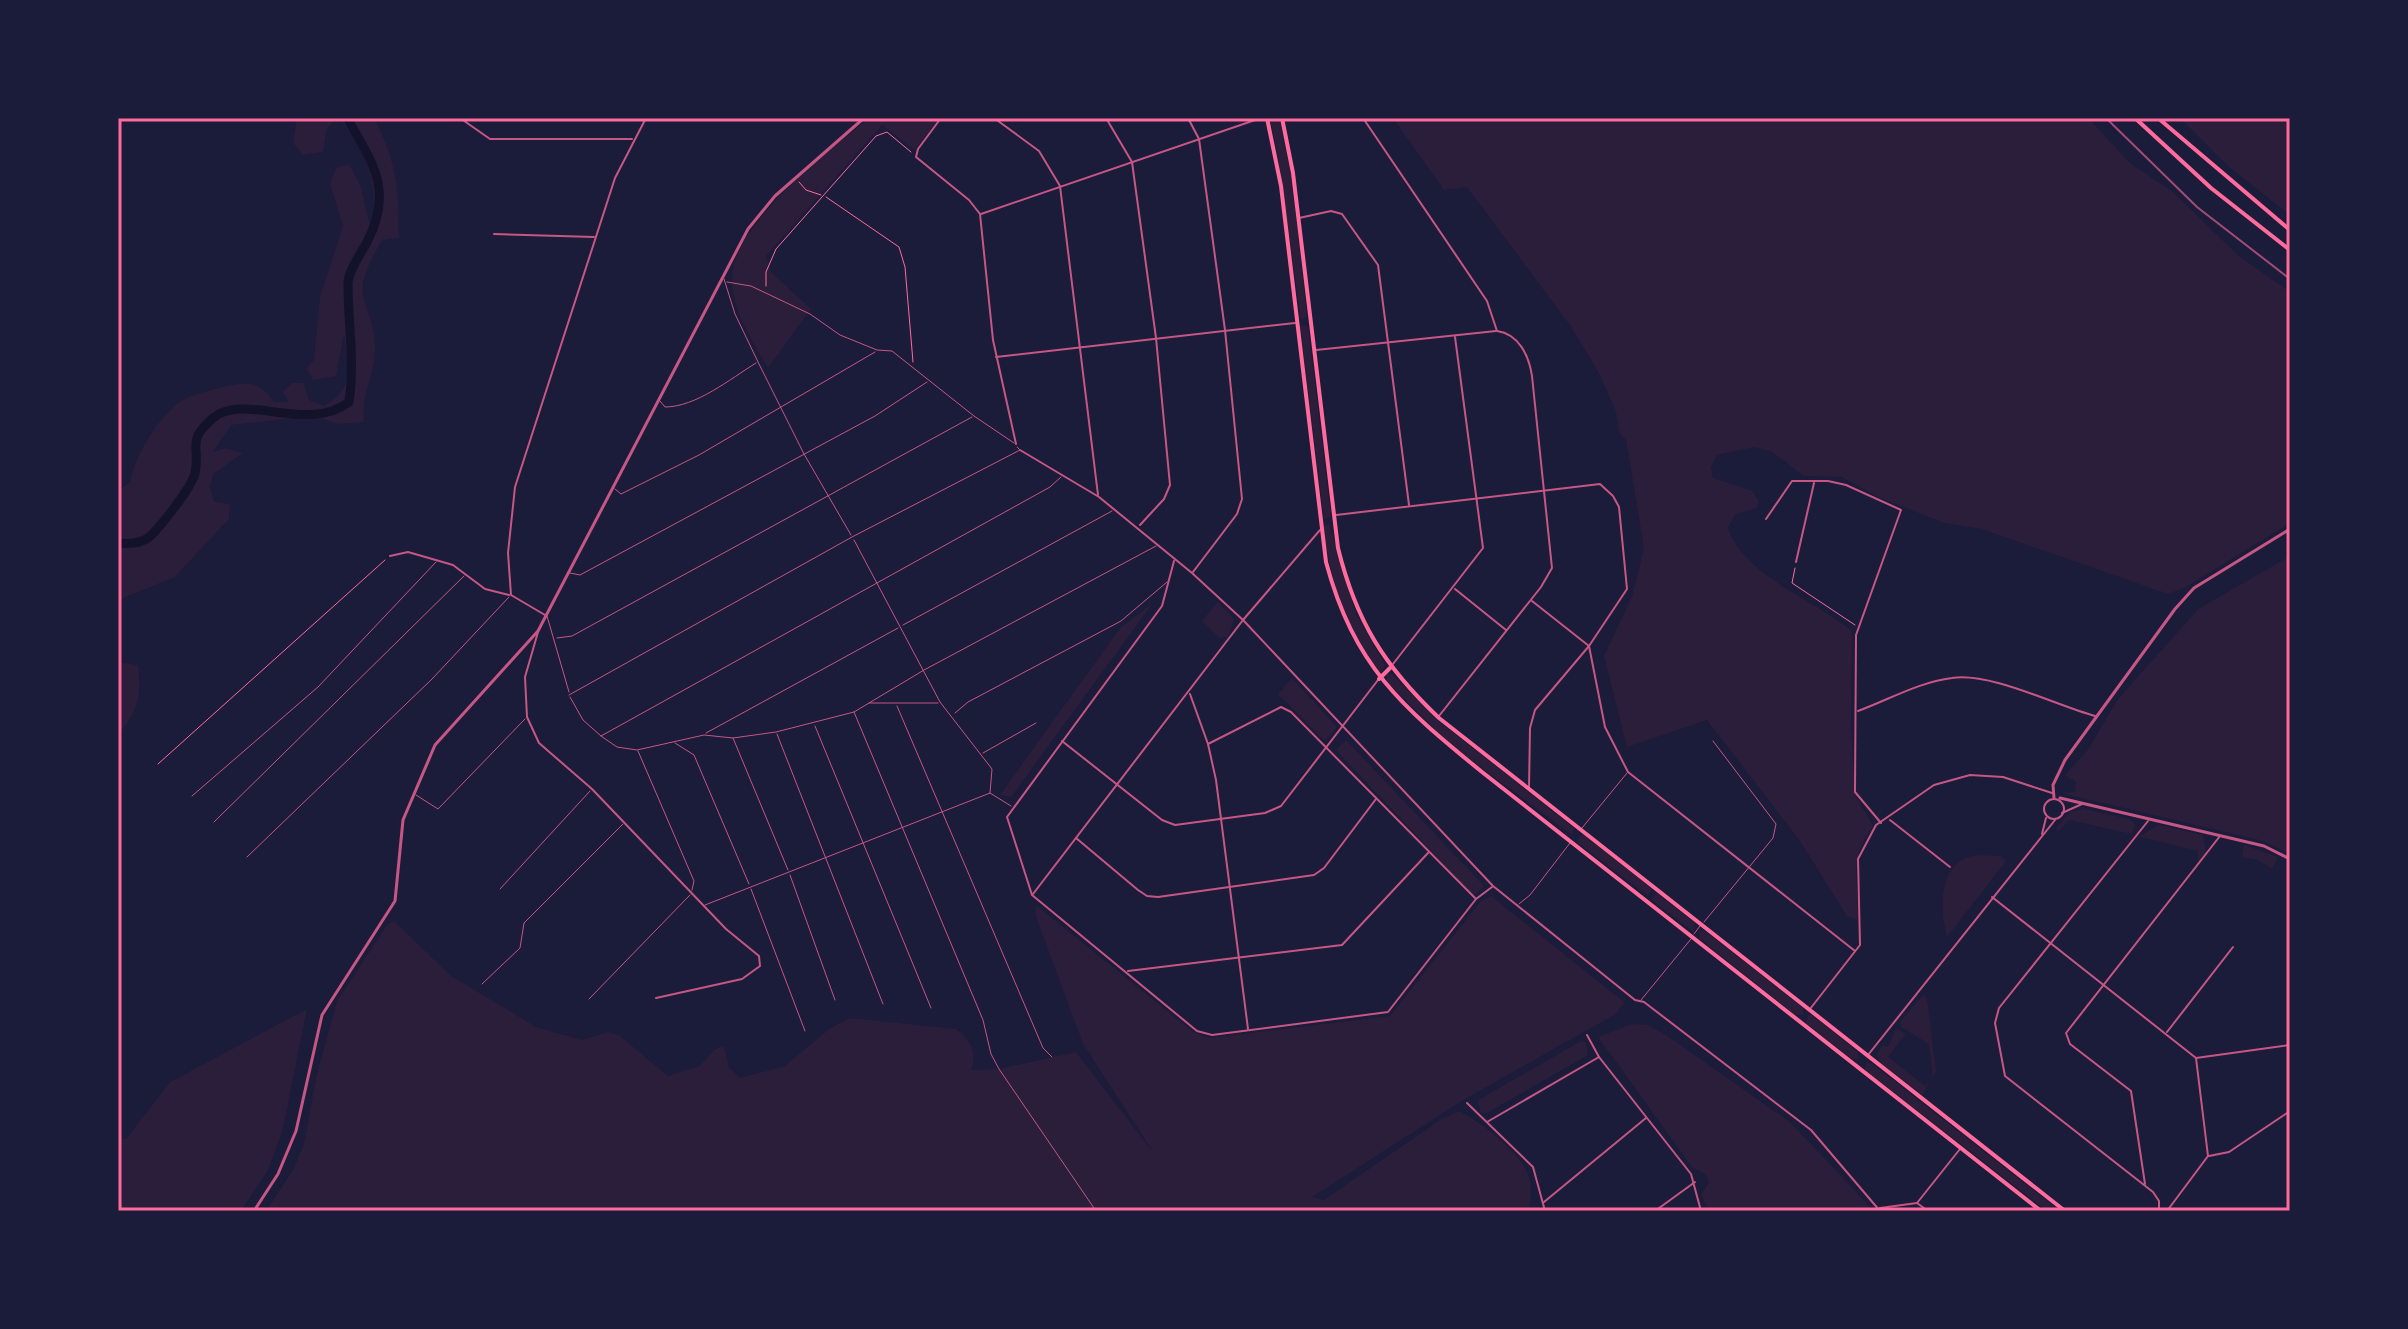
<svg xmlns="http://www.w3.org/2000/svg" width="2408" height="1329" font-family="Merriweather,serif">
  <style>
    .green { fill: #2a1e3b }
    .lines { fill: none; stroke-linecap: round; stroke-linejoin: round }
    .river { stroke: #12122b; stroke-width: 9 }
    .path { stroke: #ff6b9d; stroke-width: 1 }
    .service { stroke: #c65784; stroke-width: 1 }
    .minor { stroke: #c65784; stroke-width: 2 }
    .tertiary { stroke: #c65784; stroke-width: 3 }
    .secondary { stroke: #ff6b9d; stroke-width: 4 }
    .primary { stroke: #ff6b9d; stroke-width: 4 }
    .tram { stroke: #a44b75; stroke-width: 2 }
    .neatline { fill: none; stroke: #ff6b9d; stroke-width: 3 }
  </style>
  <rect width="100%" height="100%" fill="#1b1b3a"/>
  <g class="green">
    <path d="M297,118H374C397,162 399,189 399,238L382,240C373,257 358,280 364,300C369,317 376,330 375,349C374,380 361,392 364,422L338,424L323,419L293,418L231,425L213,452L225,448L243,453L213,474L210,486L214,502L230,504L229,519L175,577L118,600V491L130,482C136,453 155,423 178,403C188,395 238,381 250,384C262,386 267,393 274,402H288L283,392L292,383H303L309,400L324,406C356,388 348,366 344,334L336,376L313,380L306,368L314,360L320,297L343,226L330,184L336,168L349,164L361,187L369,222L373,221C378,177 365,157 342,121L335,120L327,128L323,152L303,155L293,143Z"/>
    <path d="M869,118H939L915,150L882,125L766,256L772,273L811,309L768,368C753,342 735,316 732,284C727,227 829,152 869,118Z"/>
    <polygon points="1279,118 1292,178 1307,316 1301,320 1278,155 1270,119"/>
    <path d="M1393,118H2088L2131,164L2173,192L2239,256L2290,292V523L2186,587L2168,594L1982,529L1944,523L1876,496L1842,477L1804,476L1772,452L1755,447L1717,455L1711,468L1713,478L1752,491L1759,501L1757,508L1736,514L1728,527C1740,573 1817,602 1852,631L1851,727L1855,795L1873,826C1847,859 1859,881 1858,920L1847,916L1800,841L1707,720L1627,747L1604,656L1632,596L1644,548L1626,440L1619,433L1616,412L1600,375L1572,328L1467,187L1444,190Z"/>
    <polygon points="2180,118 2290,118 2290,215 2228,166"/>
    <polygon points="1305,325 1308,327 1331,516 1324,520 1300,326"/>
    <path d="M1329,524L1356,614L1385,665L1382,672C1350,657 1327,560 1323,526Z"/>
    <polygon points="2290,556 2290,854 2263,841 2061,793 2075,792 2076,782 2065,775 2087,751 2118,699 2198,609"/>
    <polygon points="1218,602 1234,619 1228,637 1220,638 1202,621"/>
    <polygon points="1153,603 1011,797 1000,795 1120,628"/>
    <path d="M118,662L138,665C142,695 138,711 118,735Z"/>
    <polygon points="1387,674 1392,674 1436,719 1574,828 1572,835 1450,744 1386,681"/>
    <polygon points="1292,678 1337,727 1325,741 1278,694"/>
    <polygon points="1346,740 1484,886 1474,896 1336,750"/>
    <polygon points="2084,809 2130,819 2135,824 2131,838 2131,834 2069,820 2059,831 2056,828 2070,812"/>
    <polygon points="2158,825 2203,835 2206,852 2198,863 2198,851 2141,837 2134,840"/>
    <polygon points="1584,835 1652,889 1648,896 1578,843 1579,836"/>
    <polygon points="2244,845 2278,857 2272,869 2258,860 2242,857"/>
    <path d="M1978,855L2001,856L2006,861L1947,937C1939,907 1938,859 1978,855Z"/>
    <polygon points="1657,893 1695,923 1694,932 1651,900"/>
    <path d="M1491,896L1624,1002L1616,1014L1465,1099L1312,1197L1324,1200L1440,1120L1459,1111C1479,1120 1519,1152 1527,1172C1533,1185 1531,1198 1529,1211H266L293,1170L304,1144L316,1078L337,1001L387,925L394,921L450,975L536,1027L582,1040L608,1032L620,1036L668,1076L700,1066L714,1050L724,1046L729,1067L740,1078L785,1066L829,1029L850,1018L956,1029C971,1040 978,1053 971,1070L999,1069L1076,1052L1155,1155L1083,1044L1036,917V905L1192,1031L1209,1038L1390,1016L1480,902Z"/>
    <polygon points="1700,931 1705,931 1803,1008 1803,1015 1795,1015 1699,938"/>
    <polygon points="1923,995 1927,998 1936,1071 1922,1095 1881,1063 1877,1054 1883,1045 1888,1047 1896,1028 1905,1034 1888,1057 1925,1086 1933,1078 1929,1044 1901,1027 1900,1022"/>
    <polygon points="307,1009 283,1129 268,1170 241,1211 118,1211 118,1138 126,1139 170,1082"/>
    <polygon points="1808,1015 1812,1015 1858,1052 1859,1059 1852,1059 1806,1023"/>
    <polygon points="1632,1024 1648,1025 1666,1035 1790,1122 1874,1211 1709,1211 1701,1195 1709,1182 1706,1175 1692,1167 1598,1037"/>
    <polygon points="1581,1041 1586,1042 1588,1055 1485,1114 1480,1112 1478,1100"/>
    <polygon points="1866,1062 1871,1063 2060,1211 2047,1211 1865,1070"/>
  </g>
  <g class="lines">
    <path class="river" d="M118,543C128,544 139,544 148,538C159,529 192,487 195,473C201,447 185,442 213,418C244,392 307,434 349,402C355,362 348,323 348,284C348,271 360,255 366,244C394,192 374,165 347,118"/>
    <g class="path">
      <polyline points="799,182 806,190 821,195"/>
      <polyline points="826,197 899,247 905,267 913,362"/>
      <polyline points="766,286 766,272 776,249 876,136 887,132 911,152"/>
      <polyline points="1795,568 1792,583 1855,625"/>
      <polyline points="158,764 385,560"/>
    </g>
    <g class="service">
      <polyline points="724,279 735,314 758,362 804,454 851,535"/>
      <polyline points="727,282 751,286 810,314 840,335 877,350 892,351 974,416 1014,443"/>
      <path d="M660,401L665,407C696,407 730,379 756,363"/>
      <polyline points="615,489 621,494 699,455 875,352"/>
      <polyline points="854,540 940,702 992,769 990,793"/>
      <polyline points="570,573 580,575 875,416 927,382"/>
      <polyline points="547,616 569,692"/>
      <polyline points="903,625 1112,511"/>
      <polyline points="557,638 572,636 972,417"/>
      <polyline points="569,695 852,537 1020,450 1017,447"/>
      <polyline points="570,697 583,720 601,736 617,747 637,750 704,735 733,738 776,732 854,712 869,703 938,703"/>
      <polyline points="869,703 924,670 1156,546"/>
      <polyline points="897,706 1043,1048 1052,1057"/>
      <polyline points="854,712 983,1020 991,1054 999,1069 1096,1211"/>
      <polyline points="955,713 968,702 1121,621 1167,582"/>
      <polyline points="815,726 931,1008"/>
      <polyline points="706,733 898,628"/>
      <polyline points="777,734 883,1004"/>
      <polyline points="601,736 1050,487 1061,477"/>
      <polyline points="733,738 788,870"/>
      <polyline points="675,743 694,755 749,884"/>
      <polyline points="638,751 694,881 692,890"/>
      <polyline points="983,753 1036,723"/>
      <polyline points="416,795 438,809 525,719"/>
      <polyline points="192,796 318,687 436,562"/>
      <polyline points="214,822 464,576"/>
      <polyline points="1582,828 1627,773"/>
      <polyline points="247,857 432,679 509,597"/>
      <polyline points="790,875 835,1000"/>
      <polyline points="500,889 590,791"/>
      <polyline points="751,889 805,1031"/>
      <polyline points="1519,904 1530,895 1570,843"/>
      <polyline points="705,905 990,793 1011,806"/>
      <polyline points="1704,922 1773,838 1776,824 1713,741"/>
      <polyline points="1694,934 1700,926"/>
      <polyline points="482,984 520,948 524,923 623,824"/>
      <polyline points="589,999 690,895"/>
      <polyline points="1641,1000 1691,939"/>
    </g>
    <g class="minor">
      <polyline points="460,118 490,139 632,139"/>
      <polyline points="941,118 918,149 916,157 969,200 980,214 993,340 1016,444"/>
      <polyline points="994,118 1039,151 1060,186 1098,495"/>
      <polyline points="1106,118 1132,162 1156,338 1170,485 1164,499 1140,525"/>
      <polyline points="1188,118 1199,139 1225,330 1242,499 1237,514 1193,572"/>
      <path d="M1363,118L1487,301L1497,331C1519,334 1529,356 1532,376L1552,568L1541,587L1439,716"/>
      <polyline points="981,214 1261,118"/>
      <polyline points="1299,218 1331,211 1342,214 1378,265 1409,505"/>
      <polyline points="494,234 594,237"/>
      <polyline points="1316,350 1496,331"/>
      <polyline points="996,357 1295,323"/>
      <polyline points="1020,450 1099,497 1192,573 1243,620 1493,886 1635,1000 1644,1002 1811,1130 1880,1211"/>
      <polyline points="1336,515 1600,484 1613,496 1619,507 1627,589 1589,646 1535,710 1530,728 1529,788"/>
      <polyline points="1766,519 1792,481 1828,481 1846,485 1901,510 1856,635 1855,792 1881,823"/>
      <polyline points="390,556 408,552 453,565 485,589 509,595"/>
      <polyline points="1174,561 1162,606 1007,817 1032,895 1197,1031 1212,1035 1388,1012 1476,899 1492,887"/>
      <polyline points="1796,562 1814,483"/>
      <polyline points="1455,589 1506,630"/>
      <polyline points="1532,601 1589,646 1605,727 1628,772 1855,951"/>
      <polyline points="545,615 511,595 508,553 515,487 615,178 646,118"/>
      <polyline points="538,632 525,677 527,717 539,743 592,789 726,929 759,956 760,966 742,979 656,998"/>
      <polyline points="1393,664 1483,548 1455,337"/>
      <polyline points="1190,694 1208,744 1216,780 1248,1029"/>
      <path d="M1858,711C1888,700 1919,682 1952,678C1990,672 2055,705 2095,716"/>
      <polyline points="1062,741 1162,820 1175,825 1265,813 1281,806 1378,680"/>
      <polyline points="1208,744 1281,707 1291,712 1475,898"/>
      <circle cx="2054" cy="809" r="10"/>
      <polyline points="2062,813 2082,804"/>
      <polyline points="1890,820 1950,867"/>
      <polyline points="2148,821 1999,1008 1995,1023 2005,1076 2153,1192 2159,1201 2159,1211"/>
      <polyline points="2042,834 2046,818"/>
      <polyline points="1076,838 1138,890 1147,896 1158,897 1314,875 1324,868 1376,799"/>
      <polyline points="1033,894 1243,620 1320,530"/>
      <polyline points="1992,897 2196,1058 2208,1156 2167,1211"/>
      <polyline points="1128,971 1342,945 1428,853"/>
      <polyline points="1810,1009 1860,945 1858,859 1876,825 1934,785 1970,775 2003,777 2052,793"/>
      <polyline points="2167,1032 2233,947"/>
      <polyline points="1587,1035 1599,1057 1691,1174 1701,1211"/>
      <polyline points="1868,1055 2055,820"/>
      <polyline points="2196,1058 2290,1045"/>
      <polyline points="1467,1103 1533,1167 1545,1211"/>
      <polyline points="1487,1122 1599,1057"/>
      <polyline points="2209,1156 2229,1152 2290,1111"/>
      <polyline points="2145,1184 2131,1091 2070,1044 2066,1033 2220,836"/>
      <polyline points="1544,1202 1646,1118"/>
      <polyline points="1917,1203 1928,1211"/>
      <polyline points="1880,1208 1917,1203 1960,1149"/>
      <polyline points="1655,1211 1695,1182"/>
    </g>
    <g class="tertiary">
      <polyline points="2054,798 2053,785 2065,760 2175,609 2194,588 2290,529"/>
      <polyline points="2060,798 2264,846 2290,859"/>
      <polyline points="254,1211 278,1174 296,1131 322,1015 395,901 403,820 435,745 538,631 748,229 775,196 864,118"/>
    </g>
    <g class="secondary">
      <path d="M1267,118L1281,186L1326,562C1354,666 1401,706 1482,772L2041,1211"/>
      <path d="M1282,118L1293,173L1338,548C1356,621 1384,666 1439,718L2065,1211"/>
      <polyline points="1379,679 1390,668"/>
      <polyline points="2286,1211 2290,1209"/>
    </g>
    <g class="primary">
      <polyline points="2135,118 2211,188 2290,250"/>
      <polyline points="2158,118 2290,230"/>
    </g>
    <polyline class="tram" points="2106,118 2197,207 2290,279"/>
  </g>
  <rect width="2408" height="1329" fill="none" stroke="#1b1b3a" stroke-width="240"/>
  <rect x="120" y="120" width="2168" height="1089" class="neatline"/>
</svg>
